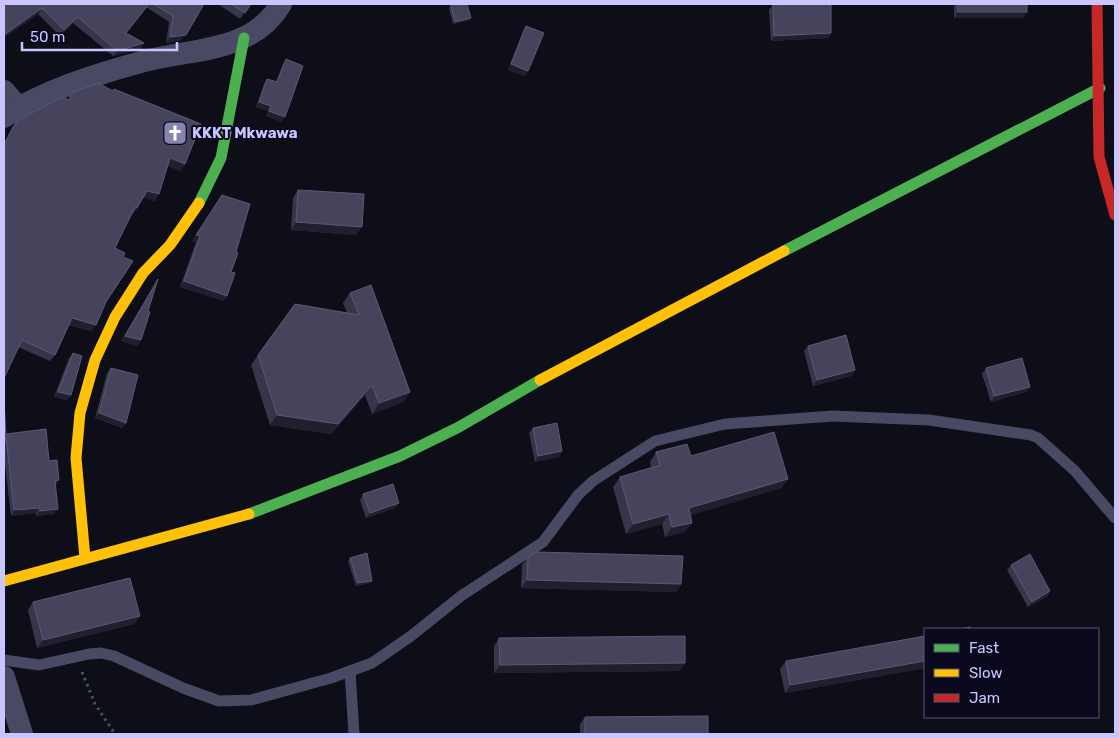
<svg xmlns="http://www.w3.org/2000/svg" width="1119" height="738" font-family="Rubik,sans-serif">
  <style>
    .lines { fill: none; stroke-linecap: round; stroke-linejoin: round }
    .path { stroke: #425561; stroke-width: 3; stroke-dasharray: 2.5 4; stroke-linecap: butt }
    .lane { stroke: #484963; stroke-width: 11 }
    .street { stroke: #484963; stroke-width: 22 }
    .fast { stroke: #4caf50; stroke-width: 11 }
    .slow { stroke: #ffc107; stroke-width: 11 }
    .jam { stroke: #c62828; stroke-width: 11 }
    .wall { fill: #36354a }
    .shaded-wall { fill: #1f1f2e }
    .building { fill: #46445d; stroke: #5a5876 }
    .labels { text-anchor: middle; stroke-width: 4; stroke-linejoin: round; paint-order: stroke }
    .poi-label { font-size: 15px; font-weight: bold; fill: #c8c5ff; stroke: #0b091d; text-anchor: start }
  </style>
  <rect width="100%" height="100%" fill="#0e0e18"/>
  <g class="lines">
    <polyline class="path" points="82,672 95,704 115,734"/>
    <g class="lane">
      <polyline points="4,660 39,665 89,654 101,653 114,656 183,688 219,701 251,700 331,678 372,663 411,636 461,596 543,542 578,495 593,481 655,441 725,424 833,416 929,420 1031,435 1038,438 1075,471 1115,518"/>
      <polyline points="350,671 354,734"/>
    </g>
    <g class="street">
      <polyline points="4,91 18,107"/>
      <path d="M4,117C42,91 97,74 141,62C191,48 251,54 281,4"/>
      <polyline points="4,677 22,734"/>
    </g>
    <g class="fast">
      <polyline points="199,203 221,158 244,38"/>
      <polyline points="784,251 1100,88"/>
      <polyline points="249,514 400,456 459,427 540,380"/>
    </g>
    <g class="slow">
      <polyline points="540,380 784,251"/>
      <polyline points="85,558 76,458 80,413 95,360 115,317 143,273 170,245 199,203"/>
      <polyline points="4,581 249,514"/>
    </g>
    <polyline class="jam" points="1097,4 1099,157 1115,215"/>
  </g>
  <g class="wall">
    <polygon points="4,4 204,4 181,40 166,43 169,22 146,7 126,33 144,43 140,49 113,56 73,23 60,36 38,14 4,38"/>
    <polygon points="218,4 251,4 240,19"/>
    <polygon points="954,4 1027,4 1027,12 1023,18 954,18"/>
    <polygon points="451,5 471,18 469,20 453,24 449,8"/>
    <polygon points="773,5 831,33 828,38 771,41 769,10"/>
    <polygon points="526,26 525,76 508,70 523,31"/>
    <polygon points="286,59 282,122 266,116 268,111 256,107 264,84 267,79 276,82 283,64"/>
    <polygon points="114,89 185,164 180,171 168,166 155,201 143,197 137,208 132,215 131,214 115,248 123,257 106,302 96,325 91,331 69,325 55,355 50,361 18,347 4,378 4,144 12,127 17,121 68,100 73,92 112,91"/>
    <polygon points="298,190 356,235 291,230 293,198"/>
    <polygon points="222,195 236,252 224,301 180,287 196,242 192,241"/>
    <polygon points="158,279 148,311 141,340 137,346 121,341"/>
    <polygon points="350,293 410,392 403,402 372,414 365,395 331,434 270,425 251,365 295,304 347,313 343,303"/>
    <polygon points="808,346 855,370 851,376 813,386 804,351"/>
    <polygon points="73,353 71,395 67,400 54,397 69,358"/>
    <polygon points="111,368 126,423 122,428 95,418 107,373"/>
    <polygon points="986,368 1030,387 1026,392 991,402 982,374"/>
    <polygon points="4,399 6,434 49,461 56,486 54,514 36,516 36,513 11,516 4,456"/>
    <polygon points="533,428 562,451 559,457 535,462 529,433"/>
    <polygon points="656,452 691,456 788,479 781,488 690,515 685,532 665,537 662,524 626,534 613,487 620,477 651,468 650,462"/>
    <polygon points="363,494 399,503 395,508 366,518 360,500"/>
    <polygon points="528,557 681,584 676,592 521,588 522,565"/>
    <polygon points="350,558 372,581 370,583 356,586 348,561"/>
    <polygon points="1011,565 1050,591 1047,597 1028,607 1007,570"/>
    <polygon points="33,602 140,616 134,624 37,648 28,610"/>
    <polygon points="925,636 925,668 785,693 780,669 786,661"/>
    <polygon points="499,638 685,663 679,671 494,673 494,646"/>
    <polygon points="585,717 708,734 580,734 580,724"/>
  </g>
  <g class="shaded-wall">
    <polygon points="42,8 38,14 4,38 4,35"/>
    <polygon points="958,12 1027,12 1023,18 954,18"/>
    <polygon points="78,17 73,23 60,36 64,30"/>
    <polygon points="471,18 469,20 453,24 455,22"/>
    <polygon points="831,33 828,38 771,41 774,36"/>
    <polygon points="186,35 181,40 166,43 170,37"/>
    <polygon points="144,43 140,49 113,56 117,51"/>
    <polygon points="511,64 528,71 525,76 508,70"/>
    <polygon points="259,102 271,106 268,111 256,107"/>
    <polygon points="269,111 285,117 282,122 266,116"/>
    <polygon points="170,158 185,164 180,171 165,165"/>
    <polygon points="147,191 159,194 155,201 142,197"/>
    <polygon points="296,222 362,227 356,235 291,230"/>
    <polygon points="196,235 200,236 196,242 192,241"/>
    <polygon points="184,281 227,296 224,301 180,287"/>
    <polygon points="72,318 96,325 91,331 67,324"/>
    <polygon points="125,336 141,340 137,346 121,341"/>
    <polygon points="855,370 851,376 813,386 817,380"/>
    <polygon points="372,385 365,395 331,434 270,425 277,415"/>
    <polygon points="1030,387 1026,392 991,402 994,396"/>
    <polygon points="58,392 71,395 67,400 54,397"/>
    <polygon points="410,392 403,402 372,414 379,403"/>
    <polygon points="99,413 126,423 122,428 95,418"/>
    <polygon points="562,451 559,457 535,462 538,456"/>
    <polygon points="788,479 781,488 682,518 689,508"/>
    <polygon points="59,480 56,486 55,481"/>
    <polygon points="399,503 395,508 366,518 370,513"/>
    <polygon points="40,508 36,513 11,516 14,510"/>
    <polygon points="58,509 54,514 36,516 40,511"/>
    <polygon points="669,514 662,524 626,534 633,524"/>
    <polygon points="692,523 685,532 665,537 672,527"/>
    <polygon points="527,580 681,584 676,592 521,588"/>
    <polygon points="372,581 370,583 356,586 358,583"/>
    <polygon points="1050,591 1047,597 1028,607 1032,602"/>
    <polygon points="140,616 134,624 37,648 43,640"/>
    <polygon points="925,661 925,668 785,693 790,685"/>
    <polygon points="685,663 679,671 494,673 500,665"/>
  </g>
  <g class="building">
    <polygon points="4,4 149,4 126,33 144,43 117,51 78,17 64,30 42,8 4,35"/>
    <polygon points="154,4 204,4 186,35 170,37 173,16"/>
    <polygon points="231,4 251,4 245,13"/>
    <polygon points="456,4 467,4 471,18 455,22 451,5"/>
    <polygon points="796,4 831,4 831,33 774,36 773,5"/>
    <rect x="958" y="4" width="69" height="8"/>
    <polygon points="526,26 544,33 528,71 511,64"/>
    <polygon points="286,59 303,66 285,117 269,111 271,106 259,102 267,79 277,82"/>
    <polygon points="98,83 113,91 114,89 201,124 185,164 170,158 159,194 147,191 137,208 135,207 115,248 125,253 123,257 133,261 106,302 96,325 72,318 55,355 22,340 4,378 4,144 17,121 62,97 69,100 73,92"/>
    <polygon points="298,190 364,194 362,227 296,222"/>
    <polygon points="222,195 250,204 236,252 238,253 231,272 235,273 227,296 184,281 200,236 196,235"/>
    <polygon points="158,279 148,311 150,312 141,340 125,336"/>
    <polygon points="371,285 410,392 379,403 372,385 338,424 277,415 258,355 295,304 359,315 350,293"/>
    <polygon points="846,335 855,370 817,380 808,346"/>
    <polygon points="73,353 82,356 71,395 58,392"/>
    <polygon points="1022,358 1030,387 994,396 986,368"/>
    <polygon points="111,368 138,375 126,423 99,413"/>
    <polygon points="4,399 6,434 46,429 49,461 57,460 59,480 55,481 58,509 40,511 40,508 14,510 6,436 6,440 4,441"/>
    <polygon points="557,423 562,451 538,456 533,428"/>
    <polygon points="774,432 788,479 689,508 692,523 672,527 669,514 633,524 620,477 660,465 656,452 687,444 691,456"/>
    <polygon points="393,484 399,503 370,513 363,494"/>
    <polygon points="536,552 683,556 681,584 527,580 528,557"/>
    <polygon points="367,553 372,581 358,583 350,558"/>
    <polygon points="1030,554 1050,591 1032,602 1011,565"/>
    <polygon points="130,578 140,616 43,640 33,602"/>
    <polygon points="970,627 971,629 960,629"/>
    <polygon points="685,636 685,663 500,665 499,638"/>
    <polygon points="925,636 925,661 790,685 786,661"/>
    <polygon points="708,716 708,734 585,734 585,717"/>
  </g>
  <defs>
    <g id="church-square" transform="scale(1.25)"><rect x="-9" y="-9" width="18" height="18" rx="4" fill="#8785ae" stroke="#0b091d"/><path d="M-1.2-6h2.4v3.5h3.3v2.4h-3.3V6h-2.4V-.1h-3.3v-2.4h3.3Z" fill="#fff"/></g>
  </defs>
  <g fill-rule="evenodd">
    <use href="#church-square" x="175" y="133"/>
  </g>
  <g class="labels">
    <g class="poi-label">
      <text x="192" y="138">KKKT Mkwawa</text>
    </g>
  </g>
  <rect width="1119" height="738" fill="none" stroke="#c8c5ff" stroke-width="10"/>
  <rect x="924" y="628" width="175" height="90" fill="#0b091d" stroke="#575477"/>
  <rect x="934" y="644" width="25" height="8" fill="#4caf50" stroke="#575477"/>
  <text x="969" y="653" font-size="15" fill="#c8c5ff">Fast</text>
  <rect x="934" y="669" width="25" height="8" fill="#ffc107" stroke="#575477"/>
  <text x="969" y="678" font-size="15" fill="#c8c5ff">Slow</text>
  <rect x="934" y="694" width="25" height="8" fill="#c62828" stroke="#575477"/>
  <text x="969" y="703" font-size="15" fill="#c8c5ff">Jam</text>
  <path d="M22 42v8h155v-8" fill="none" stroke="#c8c5ff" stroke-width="2.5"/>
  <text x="30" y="42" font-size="15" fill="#c8c5ff" stroke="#0b091d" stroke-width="4" paint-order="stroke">50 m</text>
</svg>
